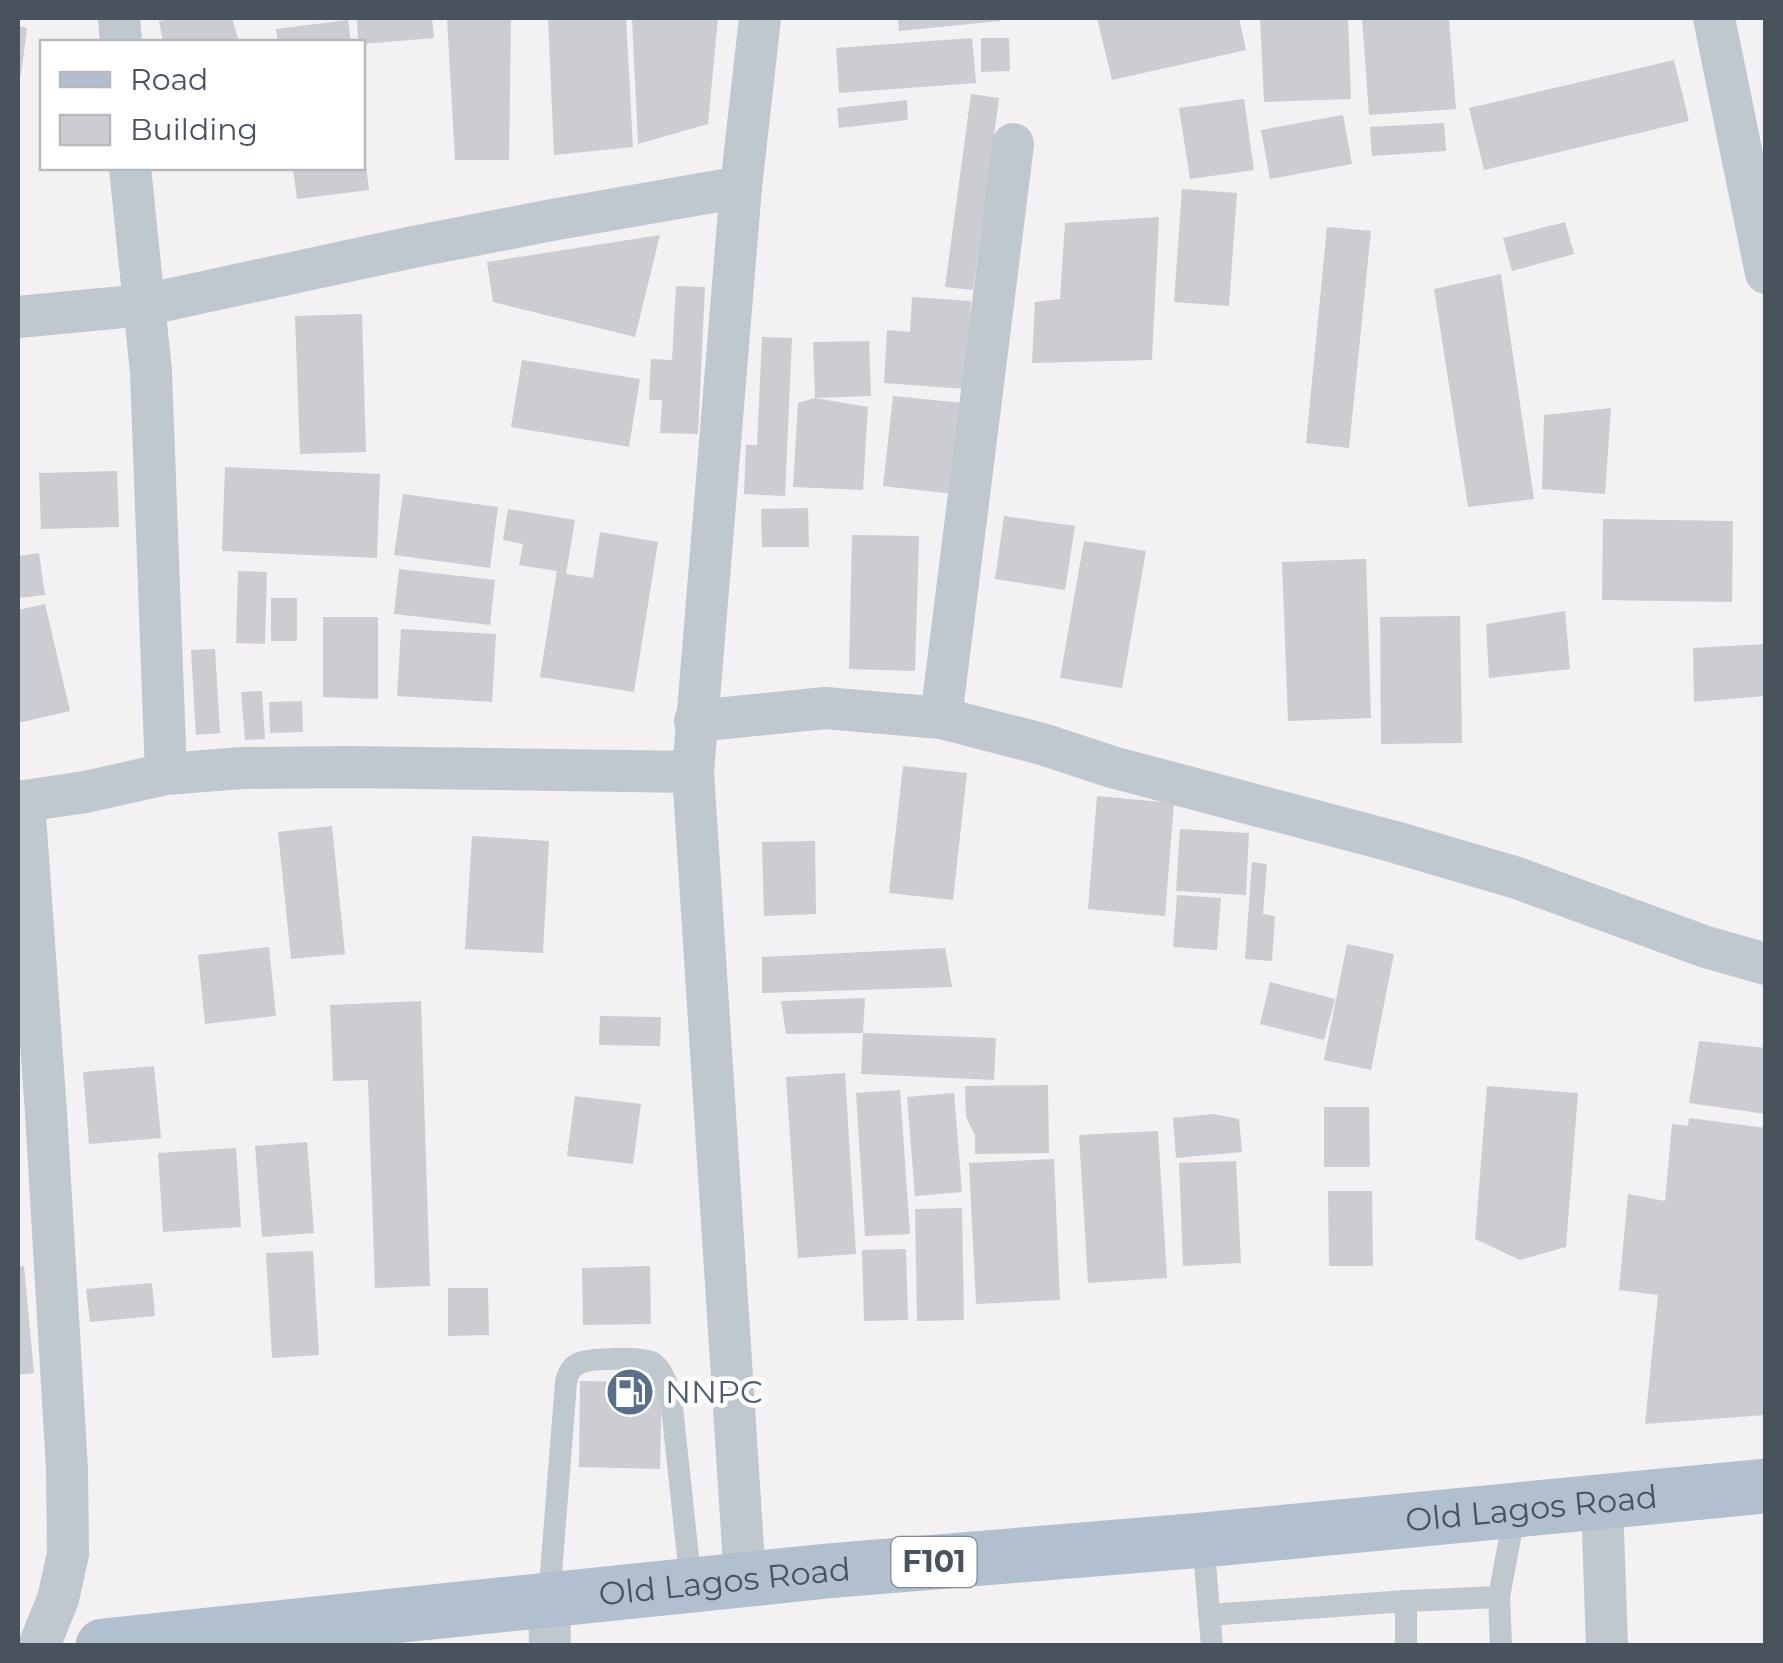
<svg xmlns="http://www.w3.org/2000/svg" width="1783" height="1663" font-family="Montserrat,sans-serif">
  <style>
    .building { fill: #cbcdd3 }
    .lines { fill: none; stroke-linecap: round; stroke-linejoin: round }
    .service { stroke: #bfc8cf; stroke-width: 22 }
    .minor { stroke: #bfc8cf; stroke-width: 42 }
    .primary { stroke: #b1bfcf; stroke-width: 55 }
    .labels { text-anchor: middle; stroke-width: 9; stroke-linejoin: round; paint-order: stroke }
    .shield { fill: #fff; stroke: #80878e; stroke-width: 2.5 }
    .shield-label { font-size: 30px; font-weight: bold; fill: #49535e }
    .service-label { font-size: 32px; fill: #4e5e75; stroke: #fff; text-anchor: start }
    .street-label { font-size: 32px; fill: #49535e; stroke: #fff }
  </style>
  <rect width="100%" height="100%" fill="#f3f1f1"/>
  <g class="building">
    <polygon points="179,18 232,18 239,42 163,42 159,21"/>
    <polygon points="357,18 432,18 434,38 362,44 358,42"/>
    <polygon points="447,18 511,18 509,160 455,160"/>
    <polygon points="548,18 626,18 633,147 554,155"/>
    <polygon points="632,18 718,18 708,124 638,144"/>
    <polygon points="898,18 1000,18 1000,21 899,31"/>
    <polygon points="1097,18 1239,18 1246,50 1112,80"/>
    <polygon points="1260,18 1348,18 1351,99 1264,102"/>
    <polygon points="1362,18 1449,18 1456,109 1369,115"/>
    <polygon points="348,20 351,42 278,42 276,29"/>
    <polygon points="18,26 27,28 21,75 18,74"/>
    <polygon points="972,38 976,83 839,93 836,48"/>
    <polygon points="981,38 1009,38 1010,71 981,72"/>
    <polygon points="1674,60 1689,121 1484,170 1469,108"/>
    <polygon points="971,94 999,98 973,290 945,287"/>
    <polygon points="1244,99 1254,170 1190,179 1179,108"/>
    <polygon points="907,100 908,120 839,128 837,108"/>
    <polygon points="1343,115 1352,164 1270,179 1261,130"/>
    <polygon points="1444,123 1446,151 1372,156 1370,127"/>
    <polygon points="362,158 365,158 369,190 297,199 293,168 362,168"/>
    <polygon points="1182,189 1237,193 1229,306 1174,302"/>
    <polygon points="1159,217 1152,360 1032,363 1035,302 1060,299 1065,223"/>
    <polygon points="1565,222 1574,254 1512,271 1503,238"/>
    <polygon points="1327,227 1371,231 1349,448 1306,443"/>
    <polygon points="660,235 635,337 493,302 487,262"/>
    <polygon points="1501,274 1534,499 1468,507 1434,289"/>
    <polygon points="676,286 705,287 698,434 660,433 662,400 649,400 651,359 672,360"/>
    <polygon points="912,297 971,301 966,389 884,383 887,330 910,332"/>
    <polygon points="362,314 366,452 300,454 295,316"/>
    <polygon points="762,337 792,338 785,496 744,494 746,445 757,445"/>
    <polygon points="869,341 871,396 815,398 813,342"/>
    <polygon points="522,360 640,379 629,447 511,427"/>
    <polygon points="893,396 964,403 954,494 883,486"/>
    <polygon points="815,398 868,407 863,490 793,487 798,403"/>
    <polygon points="1611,408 1605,494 1542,489 1544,415"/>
    <polygon points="225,467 380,474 377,558 222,551"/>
    <polygon points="117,471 119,527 41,529 39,473"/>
    <polygon points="403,494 498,507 490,568 394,555"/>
    <polygon points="808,508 809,547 762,547 761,509"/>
    <polygon points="508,509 575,520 566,574 593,578 600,532 658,542 634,692 540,677 557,571 519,565 523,544 503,540"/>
    <polygon points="1004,516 1075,526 1065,590 995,579"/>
    <polygon points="1603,519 1733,521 1732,602 1602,600"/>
    <polygon points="852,535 919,536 915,671 849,669"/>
    <polygon points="1084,541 1146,551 1122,688 1060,678"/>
    <polygon points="39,553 45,595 18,598 18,556"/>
    <polygon points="1366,559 1371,718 1288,721 1282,562"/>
    <polygon points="399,569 495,580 490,625 394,614"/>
    <polygon points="238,571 267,572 265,644 236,643"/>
    <rect x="271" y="598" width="26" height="43"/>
    <polygon points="45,604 70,711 18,723 18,610"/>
    <polygon points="1565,611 1570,669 1489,678 1486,624"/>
    <polygon points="1460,616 1462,743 1381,744 1380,617"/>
    <polygon points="323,617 378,617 378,699 323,697"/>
    <polygon points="401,629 496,634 492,702 397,696"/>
    <polygon points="1766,644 1766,696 1694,702 1693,648"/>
    <polygon points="215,649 220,733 196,735 191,650"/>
    <polygon points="262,691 265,739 245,740 241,692"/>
    <polygon points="302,701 303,732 270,733 269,702"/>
    <polygon points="903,766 967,773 953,900 889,893"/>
    <polygon points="1097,796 1174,803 1165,916 1088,909"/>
    <polygon points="332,826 345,954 291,959 278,832"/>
    <polygon points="1180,829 1249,833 1246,895 1176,891"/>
    <polygon points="472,836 549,841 543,953 465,949"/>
    <polygon points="815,841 816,914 764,916 762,842"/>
    <polygon points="1252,862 1267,864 1263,914 1275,916 1272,961 1245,959"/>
    <polygon points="1177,895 1221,898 1217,950 1173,947"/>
    <polygon points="1347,944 1394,954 1371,1070 1324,1060"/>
    <polygon points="269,947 276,1016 205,1024 198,955"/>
    <polygon points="945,948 952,987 762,993 762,957"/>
    <polygon points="1270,982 1335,999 1324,1040 1260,1024"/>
    <polygon points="865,998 863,1033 786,1034 781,1001"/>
    <polygon points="421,1001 430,1286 375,1288 368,1080 333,1081 330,1005"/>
    <polygon points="600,1016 661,1017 660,1046 599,1045"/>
    <polygon points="863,1033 996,1038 994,1080 861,1074"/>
    <polygon points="1699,1041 1766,1048 1766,1114 1689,1103"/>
    <polygon points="154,1066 161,1138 89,1144 83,1072"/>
    <polygon points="845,1073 856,1254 798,1258 786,1077"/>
    <polygon points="1048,1085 1049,1153 975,1154 975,1135 966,1117 965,1086"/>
    <polygon points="1487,1086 1578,1093 1566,1247 1520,1260 1475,1239"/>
    <polygon points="900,1090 910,1234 865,1236 856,1093"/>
    <polygon points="954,1093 962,1192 915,1196 907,1097"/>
    <polygon points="575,1096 641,1104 633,1164 567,1156"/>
    <polygon points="1324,1107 1369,1107 1370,1167 1324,1167"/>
    <polygon points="1213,1114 1239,1119 1242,1152 1176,1158 1173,1118"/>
    <polygon points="1689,1118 1766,1128 1766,1415 1645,1424 1658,1295 1619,1290 1628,1194 1665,1201 1672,1124 1688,1126"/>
    <polygon points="1158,1131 1167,1278 1088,1283 1079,1135"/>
    <polygon points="307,1142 314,1233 262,1237 255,1146"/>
    <polygon points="236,1148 241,1227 163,1232 158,1153"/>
    <polygon points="1054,1159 1060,1300 976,1304 969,1163"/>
    <polygon points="1236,1161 1241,1263 1183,1266 1179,1163"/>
    <polygon points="1328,1191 1372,1191 1373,1266 1329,1266"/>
    <polygon points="962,1208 964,1320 917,1321 915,1209"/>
    <polygon points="906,1249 908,1320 864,1321 862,1250"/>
    <polygon points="313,1251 319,1355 272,1358 266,1253"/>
    <polygon points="24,1266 34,1373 18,1375 18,1267"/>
    <polygon points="650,1266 651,1324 583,1325 582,1268"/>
    <polygon points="152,1283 155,1316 90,1322 86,1289"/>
    <polygon points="448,1288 488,1288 489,1335 448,1336"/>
    <polygon points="580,1381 662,1382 660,1469 579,1467"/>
  </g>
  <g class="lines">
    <g class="service">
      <polyline points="1203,1540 1212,1646"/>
      <path d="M549,1599L566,1382C568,1373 571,1366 580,1363C590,1358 643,1357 653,1363C666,1373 669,1392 672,1407L691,1585"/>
      <polyline points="1406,1601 1406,1646"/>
      <polyline points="1209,1615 1406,1601 1499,1597"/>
      <polyline points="1501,1646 1499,1597 1515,1511"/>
    </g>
    <g class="minor">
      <polyline points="119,18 121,42"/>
      <polyline points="1714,18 1766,273"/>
      <polyline points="130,168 151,372 166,774"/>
      <polyline points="18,317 144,305 413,247 552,220 741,187"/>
      <polyline points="941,718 1013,144"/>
      <polyline points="695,721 825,708 941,718 1042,744 1112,767 1395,842 1517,878 1706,947 1766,964"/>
      <polyline points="24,801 46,1113 67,1469 68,1554 58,1599 39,1646"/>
      <polyline points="18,802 85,792 166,774 242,768 349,767 693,772"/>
      <polyline points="1602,1502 1607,1646"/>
      <polyline points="745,1579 693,772 741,187 760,18"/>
      <polyline points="549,1599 550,1646"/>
    </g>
    <path class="primary" id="s1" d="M103,1646L827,1571L1203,1540L1766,1486"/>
  </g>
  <defs>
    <g id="fuel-disc" transform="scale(2.5)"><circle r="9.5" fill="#5c6f8a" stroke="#fff"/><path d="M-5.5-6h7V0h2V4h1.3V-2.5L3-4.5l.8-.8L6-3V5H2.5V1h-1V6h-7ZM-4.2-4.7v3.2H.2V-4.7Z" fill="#fff"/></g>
  </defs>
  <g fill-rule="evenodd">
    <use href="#fuel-disc" x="630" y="1392"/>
  </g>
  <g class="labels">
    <rect class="shield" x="891.5" y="1537" width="85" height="50" rx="8"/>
    <g class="shield-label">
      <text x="934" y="1572">F101</text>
    </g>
    <g class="service-label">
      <text x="665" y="1403">NNPC</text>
    </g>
    <g class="street-label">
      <text dy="11" stroke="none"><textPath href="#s1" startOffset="1435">Old Lagos Road</textPath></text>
      <text dy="11" stroke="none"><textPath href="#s1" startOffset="625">Old Lagos Road</textPath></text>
    </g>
  </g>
  <rect width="1783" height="1663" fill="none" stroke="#49535e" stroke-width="40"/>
  <rect x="40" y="40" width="325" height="130" fill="#ffffff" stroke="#b6babf" stroke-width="2.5"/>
  <rect x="60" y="72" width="50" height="15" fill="#b1bfcf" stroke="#b6babf" stroke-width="2.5"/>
  <text x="130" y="90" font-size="30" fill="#49535e">Road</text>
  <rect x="60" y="115" width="50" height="30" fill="#cbcdd3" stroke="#b6babf" stroke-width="2.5"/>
  <text x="130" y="140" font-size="30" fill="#49535e">Building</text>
</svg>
